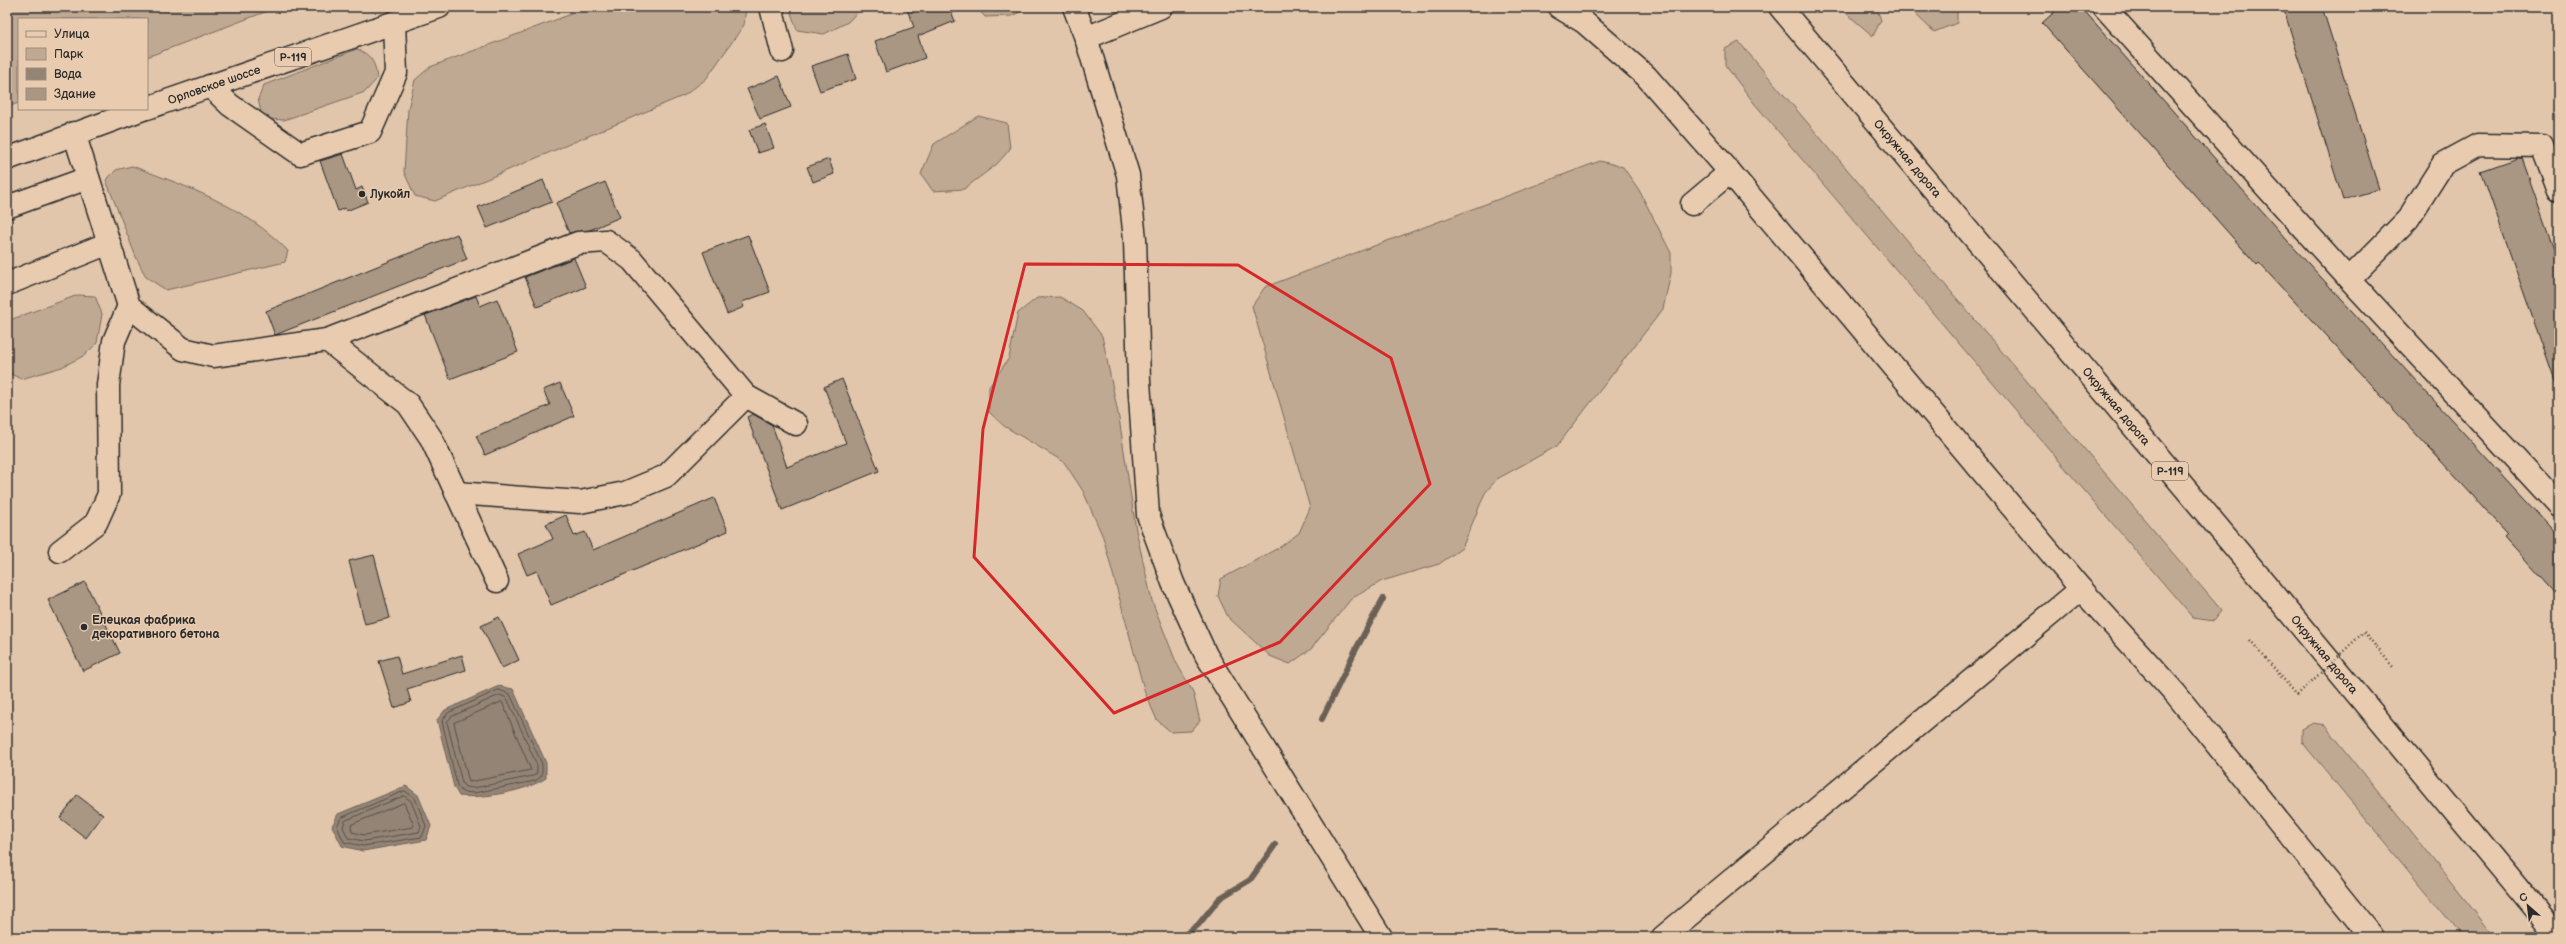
<svg xmlns="http://www.w3.org/2000/svg" width="2566" height="944" font-family="'Balsamiq Sans',sans-serif">
  <style>
    .green { fill: #c0a993; stroke: #766a5f }
    .water { fill: #948475; stroke: #6a6057 }
    .lines { fill: none; stroke-linecap: round; stroke-linejoin: round }
    .shore { stroke: #554f49; stroke-width: 1 }
    .stream { stroke: #6a6057; stroke-width: 6 }
    .building { fill: #a99683; stroke: #2b2b2b }
    .minor-casing { stroke: #2b2b2b; stroke-width: 25 }
    .highway-casing { stroke: #2b2b2b; stroke-width: 25 }
    .path { stroke: #2b2b2b; stroke-width: 2.5; stroke-dasharray: 1 3; stroke-linecap: butt }
    .minor { stroke: #e9ccb0; stroke-width: 22 }
    .highway { stroke: #e9ccb0; stroke-width: 22 }
    .path-bridge { stroke: #2b2b2b; stroke-width: 2.5; stroke-dasharray: 1 3; stroke-linecap: butt }
    .marked { fill: none; stroke: #d62828; stroke-width: 3; stroke-linejoin: round }
    .poi-dot { fill: #2b2b2b; stroke: #e9ccb0; stroke-width: 1.5 }
    .labels { text-anchor: middle; stroke-width: 3; stroke-linejoin: round; paint-order: stroke }
    .shield { fill: #e9ccb0; stroke: #645b53; stroke-width: 1 }
    .shield-label { font-size: 11px; font-weight: bold; fill: #2b2b2b }
    .street-label { font-size: 12px; fill: #2b2b2b; stroke: #e9ccb0 }
    .poi-label { font-size: 12px; font-weight: bold; fill: #2b2b2b; stroke: #e9ccb0; text-anchor: start }
  </style>
  <rect width="100%" height="100%" fill="#e1c6ab"/>
  <filter id="ink" filterUnits="userSpaceOnUse"><feTurbulence type="fractalNoise" baseFrequency=".025" numOctaves="2"/><feDisplacementMap in="SourceGraphic" scale="8" xChannelSelector="R" yChannelSelector="G"/><feConvolveMatrix kernelMatrix="1 2 1 2 8 2 1 2 1" color-interpolation-filters="sRGB"/></filter>
  <g filter="url(#ink)">
    <g class="green">
      <polygon points="7,7 278,7 147,57 147,19 19,19 19,103 7,107"/>
      <polygon points="590,7 746,7 744,25 706,79 685,95 435,201 415,196 404,172 408,109 415,80 430,67"/>
      <polygon points="789,7 862,7 848,22 824,34 797,30"/>
      <polygon points="976,7 1032,7 1011,16 985,17"/>
      <polygon points="1839,7 1876,7 1881,20 1873,36"/>
      <polygon points="1908,7 1957,7 1957,23 1934,32"/>
      <polygon points="1739,42 2222,611 2214,621 2193,618 1754,103 1725,65 1725,49"/>
      <path d="M357,49C373,56 375,63 377,79L365,92L284,120L270,119L261,112L258,99L264,85Z"/>
      <polygon points="978,116 1007,123 1010,149 997,164 964,189 933,191 921,174 934,144"/>
      <polygon points="1600,161 1623,167 1639,190 1671,253 1671,273 1663,309 1557,446 1497,479 1485,493 1462,548 1439,564 1382,581 1351,599 1311,649 1290,664 1270,656 1228,617 1218,596 1221,579 1280,547 1299,533 1310,508 1252,306 1265,287"/>
      <path d="M132,166C188,187 245,206 288,251L285,262L166,290L146,277L136,257L106,180L116,170Z"/>
      <polygon points="78,295 95,296 102,314 97,343 85,355 62,367 21,379 7,372 7,321"/>
      <polygon points="1060,297 1083,311 1102,336 1119,418 1136,530 1152,601 1176,662 1193,692 1200,721 1191,731 1171,732 1157,720 1145,693 1103,537 1083,491 1064,462 1004,426 989,412 989,387 1009,358 1018,313 1037,298"/>
      <polygon points="2313,723 2325,725 2495,937 2463,937 2302,742 2302,729"/>
    </g>
    <g class="water">
      <path d="M499,686L513,689L546,763V778C527,791 482,799 459,796L454,787L437,720L445,710Z"/>
      <polygon points="406,786 418,795 431,826 426,840 363,851 342,846 332,826 338,814"/>
    </g>
    <g class="lines">
      <g class="shore">
        <polygon points="499,690 510,694 542,764 542,776 535,781 474,793 462,792 457,785 442,721 448,713"/>
        <polygon points="500,695 507,698 537,765 537,773 533,776 474,788 465,787 462,783 447,722 451,717"/>
        <polygon points="502,702 531,770 469,782 454,723"/>
        <polygon points="405,791 415,798 426,826 422,837 363,846 344,842 337,826 341,818"/>
        <polygon points="404,796 411,801 421,826 419,832 364,841 348,838 343,827 345,821"/>
        <polygon points="404,803 414,825 413,827 364,835 352,832 351,825"/>
      </g>
      <g class="stream">
        <polyline points="1322,719 1355,651 1383,599"/>
        <polyline points="1182,937 1198,925 1220,898 1250,880 1275,845"/>
      </g>
    </g>
    <g class="building">
      <polygon points="906,7 949,7 955,21 918,36 925,58 886,72 875,41 914,27"/>
      <polygon points="2060,7 2081,7 2286,239 2559,537 2559,597 2505,537 2508,534 2259,263 2257,265 2042,23"/>
      <polygon points="2283,7 2322,7 2379,189 2343,200"/>
      <polygon points="848,54 856,79 820,91 811,66"/>
      <polygon points="779,76 791,107 760,119 747,89"/>
      <polygon points="765,124 774,148 758,153 749,130"/>
      <polygon points="343,154 356,190 362,187 368,202 346,211 345,208 338,211 320,161"/>
      <polygon points="2518,158 2522,158 2559,264 2559,387 2557,387 2481,171"/>
      <polygon points="829,159 834,174 813,182 807,167"/>
      <polygon points="543,180 552,202 487,228 478,207"/>
      <polygon points="605,182 620,217 590,230 569,233 556,203"/>
      <polygon points="457,234 467,259 275,335 266,311"/>
      <polygon points="748,235 770,292 742,302 744,307 727,314 703,252"/>
      <polygon points="574,258 586,287 537,307 525,277"/>
      <polygon points="476,296 480,306 497,299 518,352 450,379 425,315"/>
      <polygon points="842,379 879,471 782,510 747,417 753,414 772,425 787,467 846,443 824,387"/>
      <polygon points="560,383 574,416 485,455 476,436 550,405 543,390"/>
      <polygon points="714,498 728,531 551,605 537,571 527,575 518,554 553,539 546,524 566,515 574,536 585,532 593,550"/>
      <polygon points="374,555 390,618 365,624 349,561"/>
      <polygon points="85,582 120,653 83,671 48,600"/>
      <polygon points="499,617 519,660 502,668 481,626"/>
      <polygon points="462,655 466,670 407,689 411,702 394,708 379,661 397,656 402,674"/>
      <polygon points="77,795 103,815 86,838 60,818"/>
    </g>
    <g class="lines">
      <g class="minor-casing">
        <g id="minor">
          <polyline points="771,7 782,51"/>
          <polyline points="1074,7 1086,38 1161,7"/>
          <polyline points="1559,7 1584,22 1646,76 1730,172 2081,589 2175,693 2372,937"/>
          <polyline points="2104,7 2349,279 2559,506"/>
          <polyline points="1086,38 1128,175 1135,239 1139,381 1148,515 1173,583 1206,655 1381,937"/>
          <polyline points="210,86 230,105 300,154 370,132 396,73 394,23"/>
          <polyline points="74,133 129,306 183,349 213,356 327,340 408,404 431,438 497,581"/>
          <polyline points="1692,204 1730,172"/>
          <polyline points="7,207 88,178"/>
          <polyline points="2349,279 2408,219 2443,164 2478,145 2542,146 2559,191"/>
          <polyline points="7,284 109,243"/>
          <polyline points="327,340 578,243 606,241 632,260 746,396 796,424"/>
          <polyline points="456,493 580,502 625,493 666,476 746,396"/>
          <polyline points="60,551 96,523 109,494 108,385 114,341 129,306"/>
          <polyline points="1663,937 2081,589"/>
        </g>
      </g>
      <g class="highway-casing">
        <g id="highway">
          <path id="s1" d="M1780,7L2275,595L2558,937"/>
          <path id="s2" d="M147,108L439,7"/>
          <polyline points="7,159 143,109"/>
        </g>
      </g>
      <g class="path">
        <polyline points="2364,632 2393,667"/>
        <polyline points="2250,640 2297,695"/>
      </g>
      <use href="#minor" class="minor"/>
      <use href="#highway" class="highway"/>
      <polyline class="path-bridge" points="2297,695 2364,632"/>
    </g>
  </g>
  <path class="marked" d="M1025,264L1238,265L1391,358L1430,484L1280,642L1114,713L974,557L983,429Z"/>
  <g class="poi-dot">
    <circle cx="362" cy="194" r="4"/>
    <circle cx="84" cy="627" r="4"/>
  </g>
  <g class="labels">
    <g class="shield">
      <rect x="275" y="48" width="36" height="18" rx="3"/>
      <rect x="2152" y="462" width="36" height="18" rx="3"/>
    </g>
    <g class="shield-label">
      <text x="293" y="61">Р-119</text>
      <text x="2170" y="475">Р-119</text>
    </g>
    <g class="street-label">
      <text dy="4" stroke="none"><textPath href="#s2" startOffset="71">Орловское шоссе</textPath></text>
      <text dy="4" stroke="none"><textPath href="#s1" startOffset="198">Окружная дорога</textPath></text>
      <text dy="4" stroke="none"><textPath href="#s1" startOffset="522">Окружная дорога</textPath></text>
      <text dy="4" stroke="none"><textPath href="#s1" startOffset="846">Окружная дорога</textPath></text>
    </g>
    <g class="poi-label">
      <text x="370" y="198">Лукойл</text>
      <text x="92" y="624">Елецкая фабрика<tspan x="92" dy="14">декоративного бетона</tspan></text>
    </g>
  </g>
  <rect width="2566" height="944" fill="none" stroke="#e9ccb0" stroke-width="24"/>
  <rect x="12" y="12" width="2542" height="920" fill="none" stroke="#2b2b2b" stroke-width="1.5" filter="url(#ink)"/>
  <rect x="18" y="18" width="130" height="92" fill="#e9ccb0" stroke="#9d8c7b"/>
  <rect x="26" y="31" width="20" height="6" fill="#e9ccb0" stroke="#9d8c7b"/>
  <text x="54" y="38" font-size="12" fill="#2b2b2b">Улица</text>
  <rect x="26" y="48" width="20" height="12" fill="#c0a993" stroke="#9d8c7b"/>
  <text x="54" y="58" font-size="12" fill="#2b2b2b">Парк</text>
  <rect x="26" y="68" width="20" height="12" fill="#948475" stroke="#9d8c7b"/>
  <text x="54" y="78" font-size="12" fill="#2b2b2b">Вода</text>
  <rect x="26" y="88" width="20" height="12" fill="#a99683" stroke="#9d8c7b"/>
  <text x="54" y="98" font-size="12" fill="#2b2b2b">Здание</text>
  <g transform="translate(2528 906) rotate(332)" stroke="#e9ccb0" stroke-width="3" paint-order="stroke">
  <path d="M0-3L7 15L0 10L-7 15Z" fill="#2b2b2b"/>
  <text y="-6" font-size="11" font-weight="bold" text-anchor="middle" fill="#2b2b2b">С</text>
  </g>
</svg>
